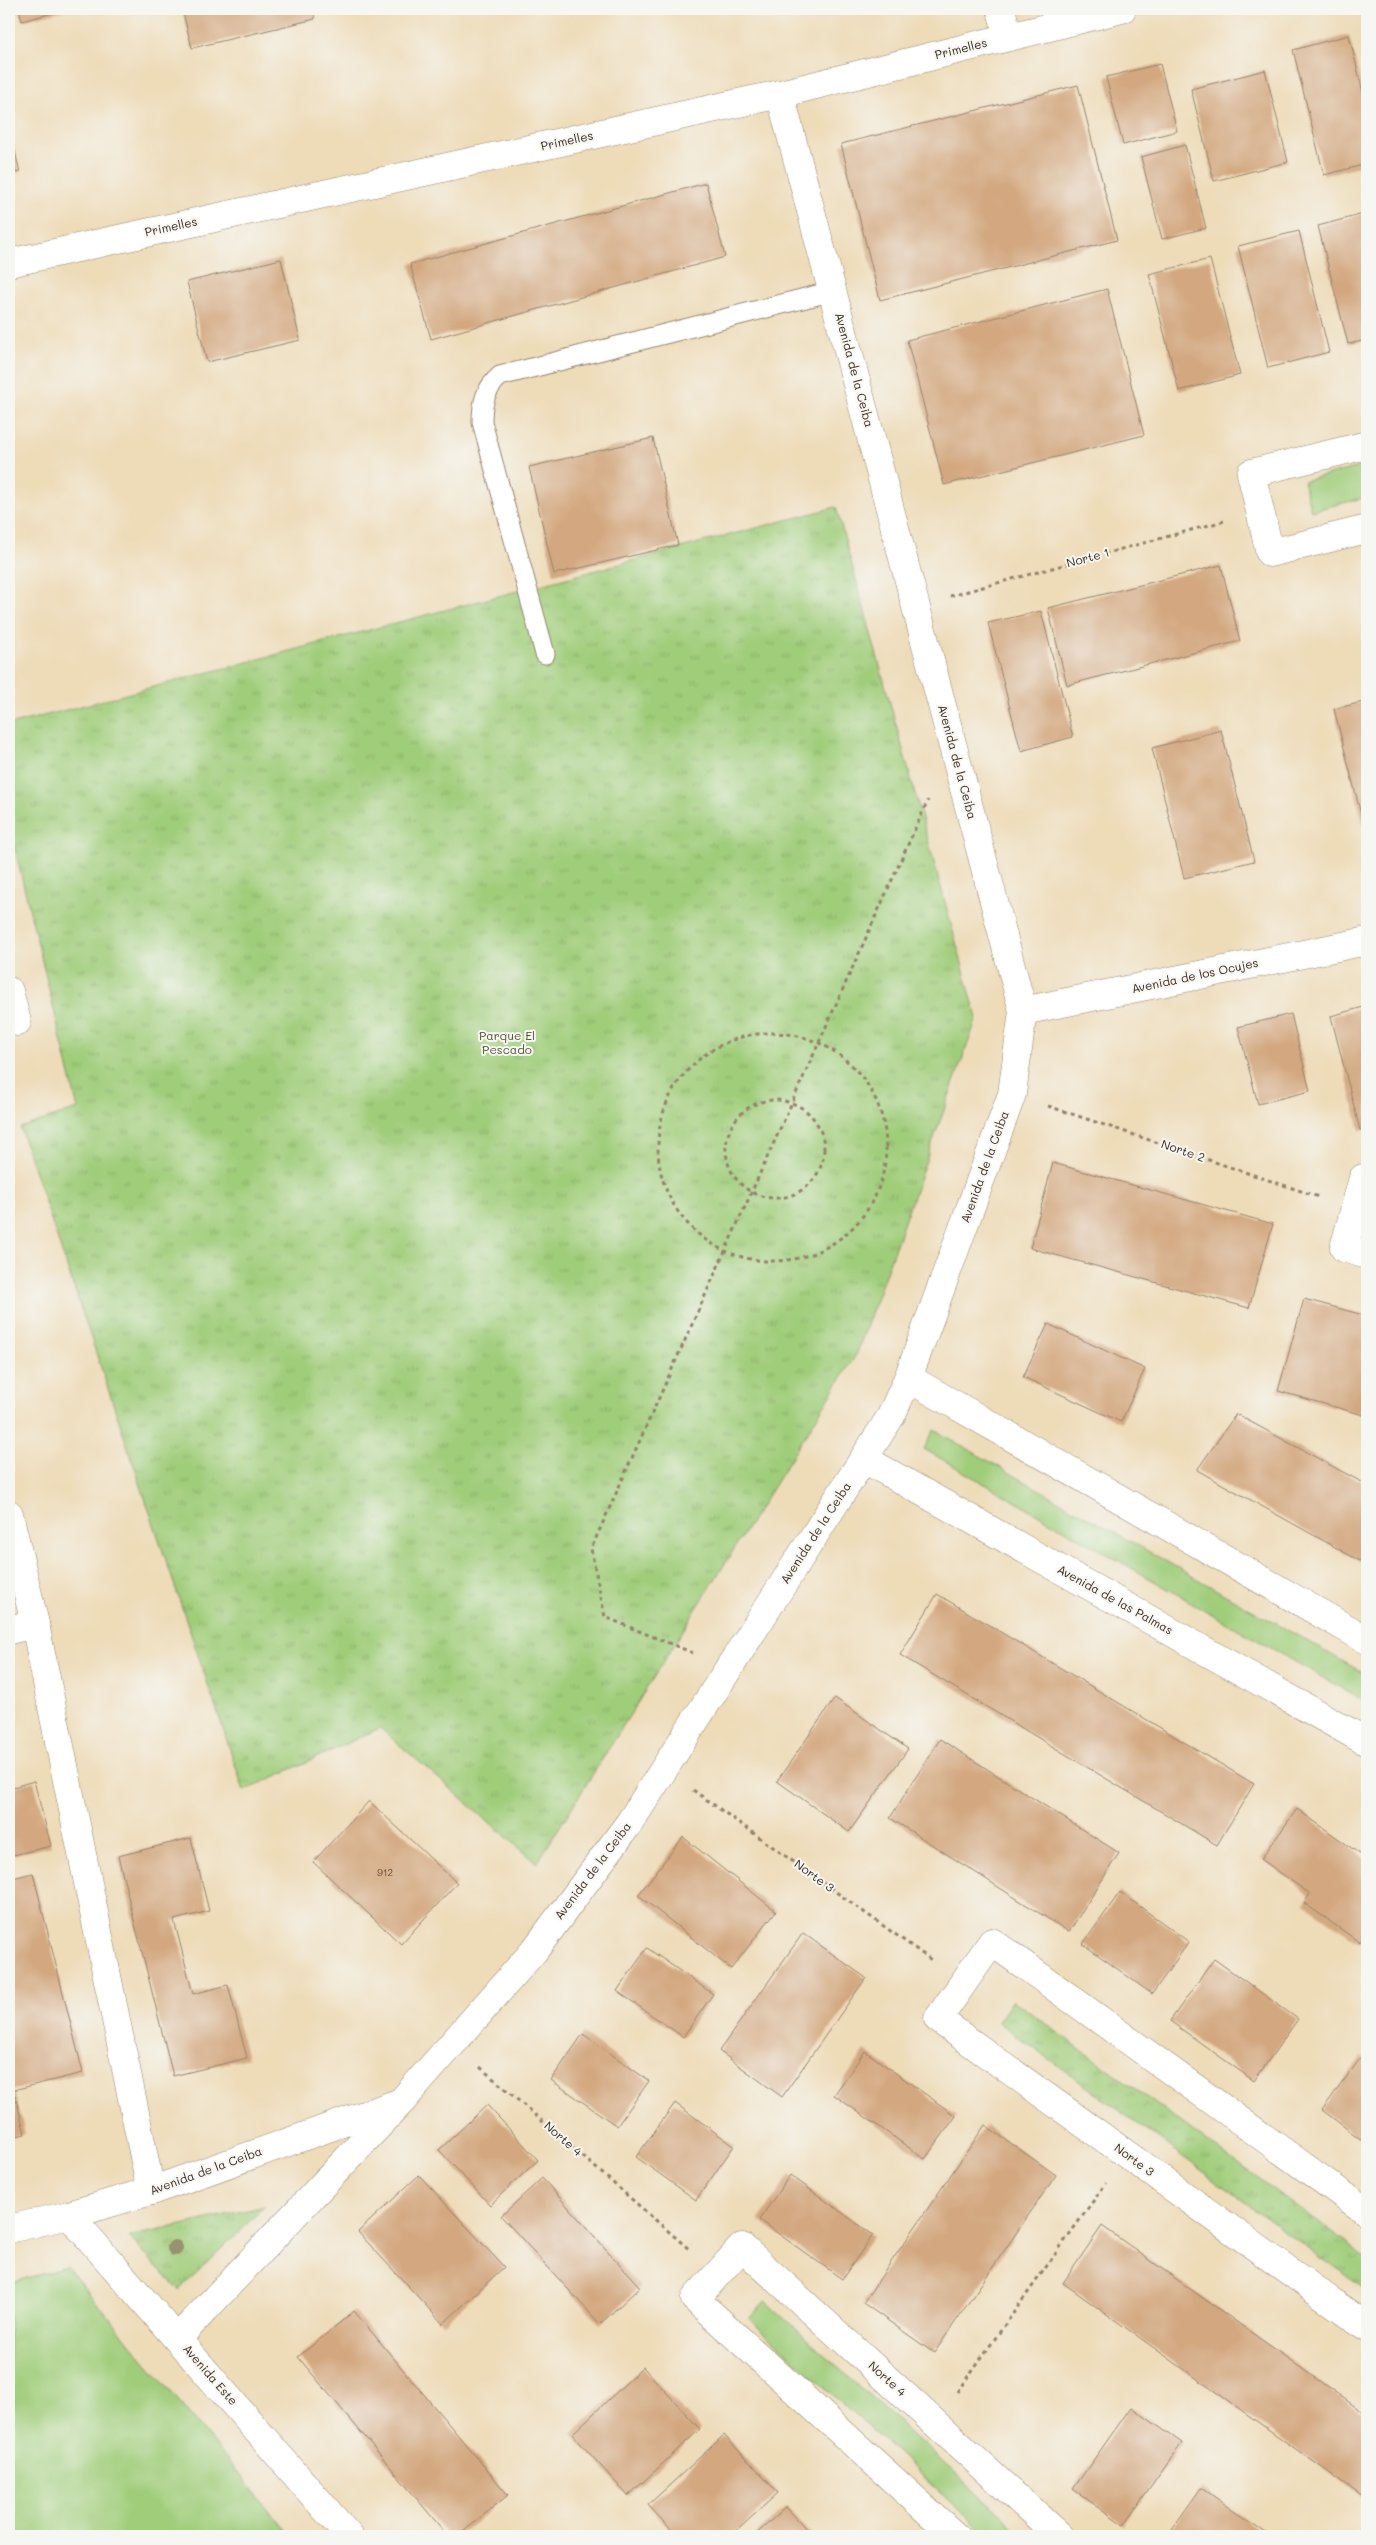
<svg xmlns="http://www.w3.org/2000/svg" width="1376" height="2545" font-family="Mali,sans-serif">
  <style>
    .green { fill: #a0cd7a; stroke: #6e7c4c }
    .park { fill: url(#park-tufts); stroke: #6e7c4c }
    .building { fill: #d3a880 }
    .lines { fill: none; stroke-linecap: round; stroke-linejoin: round }
    .lane-casing { stroke: #94836c; stroke-width: 21 }
    .street-casing { stroke: #94836c; stroke-width: 29 }
    .secondary-casing { stroke: #94836c; stroke-width: 29 }
    .path { stroke: #94836c; stroke-width: 3; stroke-dasharray: 4 4; stroke-linecap: butt }
    .lane { stroke: #fff; stroke-width: 19 }
    .street { stroke: #fff; stroke-width: 28 }
    .secondary { stroke: #fff; stroke-width: 28 }
    .tree { fill: #999170 }
    .labels { text-anchor: middle; stroke-width: 4; stroke-linejoin: round; paint-order: stroke }
    .number-label { font-size: 10px; fill: #614a36 }
    .street-label { font-size: 12px; fill: #3b2a1e; stroke: #f6f6f2 }
    .park-label { font-size: 12px; fill: #545335; stroke: #f6f6f2 }
  </style>
  <defs>
    <pattern id="park-tufts" width="24" height="20" patternUnits="userSpaceOnUse" patternTransform="scale(1.25)"><rect width="24" height="20" fill="#a0cd7a"/><path d="M3 7l-1-3M5 7V3M7 7l1-3M15 17l-1-3M17 17v-4M19 17l1-3" fill="none" stroke="#8bb069"/></pattern>
  </defs>
  <rect width="100%" height="100%" fill="#f6f6f2"/>
  <filter id="ink" filterUnits="userSpaceOnUse"><feTurbulence type="fractalNoise" baseFrequency=".02" numOctaves="2"/><feDisplacementMap in="SourceGraphic" scale="10" xChannelSelector="R" yChannelSelector="G"/><feConvolveMatrix kernelMatrix="1 2 1 2 8 2 1 2 1" color-interpolation-filters="sRGB"/></filter>
  <filter id="wash" filterUnits="userSpaceOnUse"><feTurbulence type="fractalNoise" baseFrequency=".0096" numOctaves="4" result="noise"/><feDisplacementMap in="SourceGraphic" scale="20" xChannelSelector="R" yChannelSelector="G"/><feGaussianBlur stdDeviation="1.12" result="paint"/><feColorMatrix in="noise" values="0 0 0 0 0 0 0 0 0 0 0 0 0 0 0 0 0 1.4 0 .05"/><feComposite in="paint" operator="in"/></filter>
  <g filter="url(#wash)">
    <rect width="100%" height="100%" fill="#eedcb9"/>
    <g class="green">
      <polygon points="1367,465 1367,497 1311,511 1303,481"/>
      <polygon points="934,1430 1367,1675 1367,1703 924,1449"/>
      <polygon points="67,2267 291,2536 9,2536 9,2283"/>
      <polygon points="765,2301 1024,2536 989,2536 749,2319"/>
    </g>
    <g class="park">
      <polygon points="836,507 977,1018 857,1353 537,1863 380,1728 244,1791 20,1128 78,1109 9,825 9,725"/>
      <polygon points="1013,2000 1367,2258 1367,2291 998,2022"/>
      <polygon points="265,2206 179,2290 129,2237"/>
    </g>
    <g id="blocks">
      <g class="building">
        <polygon points="19,9 68,9 22,21"/>
        <polygon points="182,9 313,9 315,19 192,48"/>
        <polygon points="1349,35 1367,109 1367,164 1324,175 1293,50"/>
        <polygon points="1160,64 1177,131 1123,145 1106,77"/>
        <polygon points="1265,70 1288,162 1214,181 1191,89"/>
        <polygon points="1078,85 1117,240 880,300 841,144"/>
        <polygon points="9,128 20,172 9,174"/>
        <polygon points="1185,145 1206,228 1162,239 1141,157"/>
        <polygon points="706,183 725,257 431,339 410,264"/>
        <polygon points="1367,213 1367,340 1348,344 1318,226"/>
        <polygon points="1299,231 1329,352 1268,368 1238,246"/>
        <polygon points="281,259 300,340 207,362 187,282"/>
        <polygon points="1210,259 1240,375 1179,391 1149,274"/>
        <polygon points="1107,289 1144,435 944,485 907,340"/>
        <polygon points="653,438 678,545 554,574 529,467"/>
        <polygon points="1221,565 1240,641 1067,685 1048,608"/>
        <polygon points="1041,611 1073,737 1021,751 988,623"/>
        <polygon points="1367,701 1367,838 1334,709"/>
        <polygon points="1221,730 1254,861 1184,878 1152,748"/>
        <polygon points="1367,1006 1367,1128 1360,1130 1331,1016"/>
        <polygon points="1291,1014 1310,1091 1258,1104 1238,1027"/>
        <polygon points="1053,1163 1273,1224 1249,1308 1030,1248"/>
        <polygon points="1304,1299 1367,1316 1367,1416 1278,1391"/>
        <polygon points="1048,1324 1145,1369 1121,1422 1023,1377"/>
        <polygon points="1236,1414 1367,1485 1367,1565 1197,1470"/>
        <polygon points="937,1594 1254,1784 1217,1845 900,1655"/>
        <polygon points="835,1698 908,1749 849,1832 777,1781"/>
        <polygon points="940,1739 1119,1853 1069,1932 890,1818"/>
        <polygon points="9,1771 13,1787 34,1781 51,1846 9,1856"/>
        <polygon points="369,1801 457,1883 401,1944 313,1862"/>
        <polygon points="1297,1809 1367,1859 1367,1931 1359,1942 1304,1903 1310,1894 1261,1859"/>
        <polygon points="683,1837 776,1911 731,1969 638,1895"/>
        <polygon points="191,1838 209,1911 174,1920 193,1994 228,1985 247,2058 173,2076 118,1856"/>
        <polygon points="33,1873 83,2073 9,2091 9,1879"/>
        <polygon points="1120,1892 1189,1942 1152,1994 1083,1944"/>
        <polygon points="803,1933 866,1978 782,2097 719,2051"/>
        <polygon points="647,1948 713,1994 683,2037 617,1991"/>
        <polygon points="1214,1959 1298,2019 1254,2081 1170,2021"/>
        <polygon points="583,2034 649,2081 617,2126 551,2080"/>
        <polygon points="865,2051 956,2116 925,2159 834,2095"/>
        <polygon points="1362,2056 1367,2059 1367,2144 1322,2110"/>
        <polygon points="15,2095 25,2134 9,2138 9,2097"/>
        <polygon points="675,2103 734,2146 696,2200 636,2157"/>
        <polygon points="487,2105 538,2160 490,2205 439,2150"/>
        <polygon points="985,2125 1056,2175 934,2353 863,2303"/>
        <polygon points="419,2175 504,2267 443,2324 358,2232"/>
        <polygon points="790,2175 873,2235 842,2279 759,2220"/>
        <polygon points="542,2178 640,2287 600,2324 501,2216"/>
        <polygon points="1102,2226 1367,2415 1367,2491 1363,2497 1063,2283"/>
        <polygon points="354,2311 508,2495 458,2536 448,2536 298,2357"/>
        <polygon points="643,2367 700,2429 628,2496 572,2434"/>
        <polygon points="1131,2407 1182,2443 1124,2525 1073,2489"/>
        <polygon points="724,2435 778,2493 731,2536 677,2536 648,2505"/>
        <polygon points="1201,2488 1269,2536 1167,2536"/>
        <polygon points="786,2507 813,2536 754,2536"/>
      </g>
    </g>
  </g>
  <g filter="url(#ink)">
    <use href="#blocks" fill-opacity="0" stroke="#94836c" stroke-width="1"/>
    <g class="lines">
      <g class="lane-casing">
        <path id="lane" d="M545,654L482,422C482,403 485,389 500,376L833,291"/>
      </g>
      <g class="street-casing">
        <g id="street">
          <polyline points="1001,9 1008,37"/>
          <polyline points="1367,445 1251,473 1270,553 1367,529"/>
          <polyline points="9,991 17,1022"/>
          <polyline points="1023,1011 1367,941"/>
          <polyline points="1367,1179 1363,1178 1344,1248 1367,1255"/>
          <polyline points="908,1378 1367,1640"/>
          <polyline points="864,1459 1367,1742"/>
          <polyline points="9,1514 35,1624 151,2191"/>
          <polyline points="9,1630 35,1624"/>
          <polyline points="1367,2212 992,1942 938,2019 1367,2327"/>
          <polyline points="69,2215 349,2536"/>
          <polyline points="178,2338 401,2102"/>
          <polyline points="955,2536 695,2299 742,2247 1059,2536"/>
        </g>
      </g>
      <g class="secondary-casing">
        <g id="secondary">
          <polyline points="9,263 780,94 1122,9"/>
          <polyline points="9,2229 69,2215 151,2191 401,2102 534,1951 630,1822 891,1416 908,1378 1012,1094 1023,1011 780,94"/>
        </g>
      </g>
      <g class="path">
        <polyline points="950,596 1224,521"/>
        <circle cx="772" cy="1147" r="114"/>
        <circle cx="775" cy="1149" r="49"/>
        <polyline points="1048,1106 1319,1197"/>
        <polyline points="693,1653 605,1617 591,1549 928,800"/>
        <polyline points="693,1790 934,1962"/>
        <polyline points="480,2067 690,2250"/>
        <polyline points="957,2392 1106,2183"/>
      </g>
      <use href="#lane" class="lane"/>
      <use href="#street" class="street"/>
      <use href="#secondary" class="secondary"/>
    </g>
    <circle class="tree" cx="175" cy="2248" r="8"/>
  </g>
  <g class="labels">
    <g class="number-label">
      <text x="385" y="1876">912</text>
    </g>
    <g class="street-label">
      <text transform="translate(961 49) rotate(-14)" y="4">Primelles</text>
      <text transform="translate(567 141) rotate(-12)" y="4">Primelles</text>
      <text transform="translate(171 227) rotate(-12)" y="4">Primelles</text>
      <text transform="translate(854 370) rotate(75)" y="4">Avenida de la Ceiba</text>
      <text transform="translate(1088 558) rotate(-15)" y="4">Norte 1</text>
      <text transform="translate(957 762) rotate(75)" y="4">Avenida de la Ceiba</text>
      <text transform="translate(1195 976) rotate(-12)" y="4">Avenida de los Ocujes</text>
      <text transform="translate(1183 1151) rotate(19)" y="4">Norte 2</text>
      <text transform="translate(985 1167) rotate(-70)" y="4">Avenida de la Ceiba</text>
      <text transform="translate(816 1533) rotate(-57)" y="4">Avenida de la Ceiba</text>
      <text transform="translate(1115 1600) rotate(29)" y="4">Avenida de las Palmas</text>
      <text transform="translate(593 1871) rotate(-53)" y="4">Avenida de la Ceiba</text>
      <text transform="translate(814 1876) rotate(36)" y="4">Norte 3</text>
      <text transform="translate(563 2139) rotate(41)" y="4">Norte 4</text>
      <text transform="translate(1134 2160) rotate(36)" y="4">Norte 3</text>
      <text transform="translate(206 2171) rotate(-20)" y="4">Avenida de la Ceiba</text>
      <text transform="translate(210 2375) rotate(49)" y="4">Avenida Este</text>
      <text transform="translate(887 2379) rotate(42)" y="4">Norte 4</text>
    </g>
    <g class="park-label">
      <text x="507" y="1040">Parque El<tspan x="507" dy="14">Pescado</tspan></text>
    </g>
  </g>
  <rect width="1376" height="2545" fill="none" stroke="#f6f6f2" stroke-width="30"/>
</svg>
